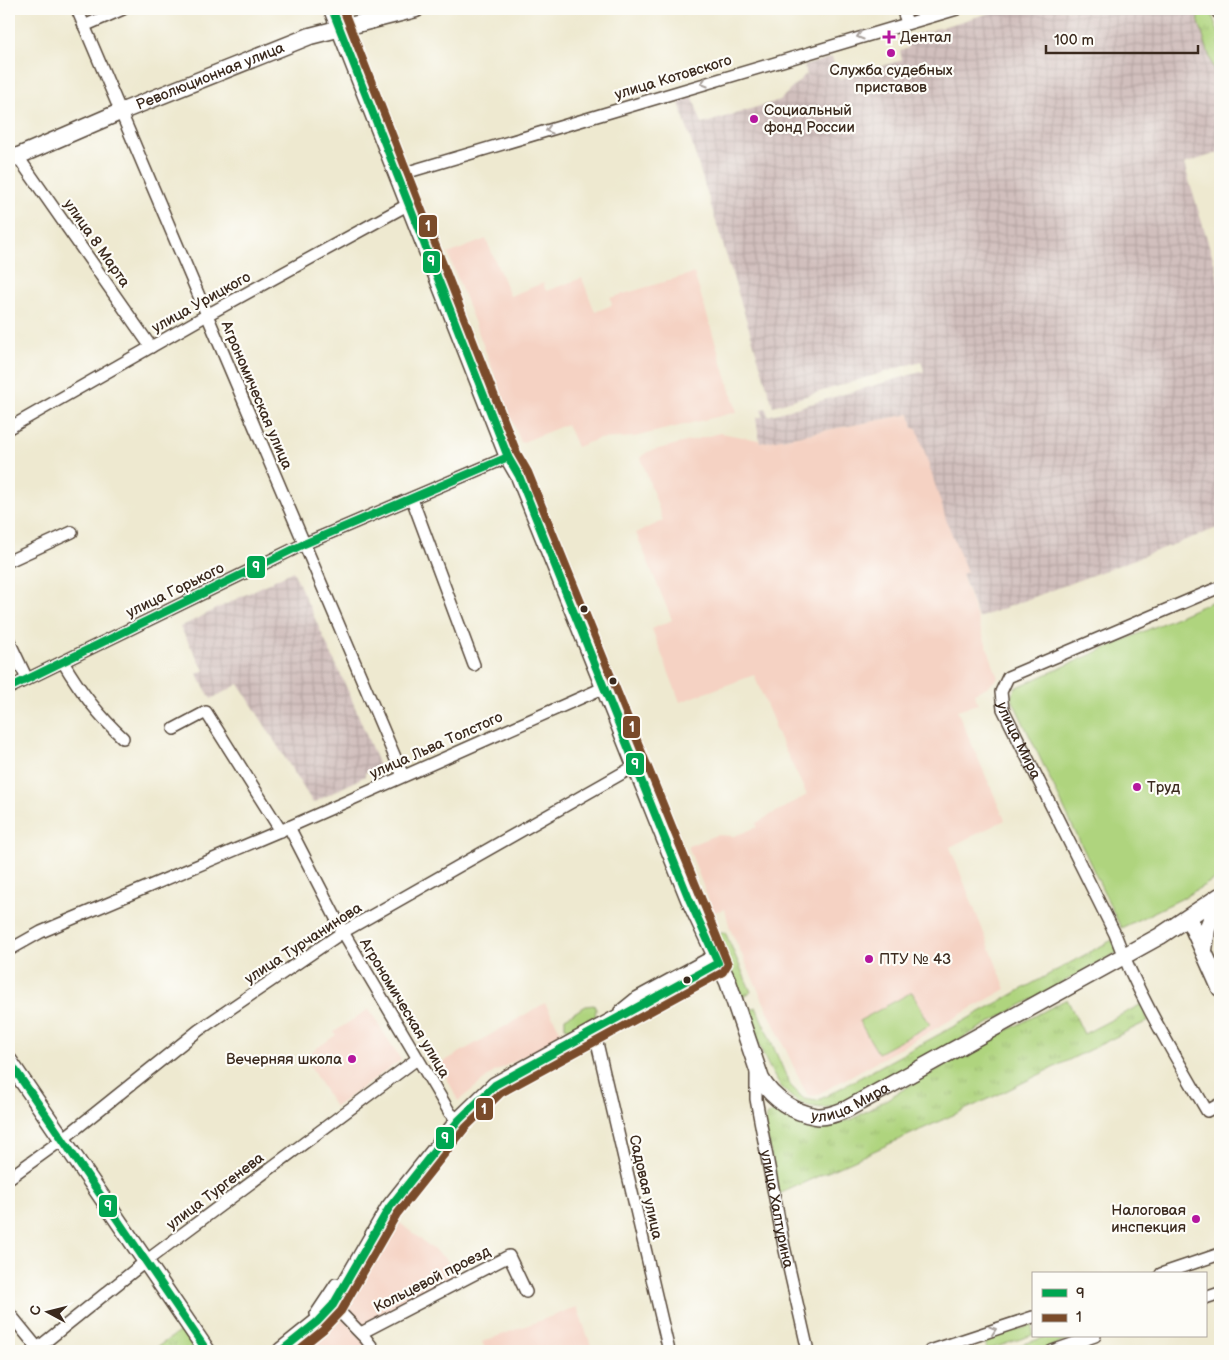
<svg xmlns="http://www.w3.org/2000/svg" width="1229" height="1360" font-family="'Balsamiq Sans',sans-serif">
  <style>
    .built { fill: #f5d2c3 }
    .industrial { fill: url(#industrial-grid) }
    .grass { fill: url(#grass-tufts); stroke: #757f4e }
    .green { fill: #afd47e; stroke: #757f4e }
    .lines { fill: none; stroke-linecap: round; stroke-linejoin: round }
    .street-casing { stroke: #564739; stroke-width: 14 }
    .secondary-casing { stroke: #564739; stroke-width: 19 }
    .street { stroke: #fff; stroke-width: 11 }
    .secondary { stroke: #fff; stroke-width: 16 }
    .bus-1-casing { stroke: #fdfcf7; stroke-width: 11 }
    .bus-2-casing { stroke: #fdfcf7; stroke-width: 11 }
    .bus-1 { stroke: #00a651; stroke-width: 8 }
    .bus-2 { stroke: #7a4b2a; stroke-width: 8 }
    .oneway { stroke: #a79f9a }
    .poi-dot { fill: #b5179e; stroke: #fdfcf7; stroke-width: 2 }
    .bus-dot { fill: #3b2a1e; stroke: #fdfcf7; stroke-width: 2 }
    .labels { text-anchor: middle; stroke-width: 4.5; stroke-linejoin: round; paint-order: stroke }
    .poi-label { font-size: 15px; fill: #3b2a1e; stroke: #fdfcf7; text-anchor: start }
    .street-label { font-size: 15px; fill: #3b2a1e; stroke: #fdfcf7 }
    .line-badge { stroke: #fdfcf7; stroke-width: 2 }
    .badge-label { font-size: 14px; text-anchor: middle; font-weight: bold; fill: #fff }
  </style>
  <defs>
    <pattern id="industrial-grid" width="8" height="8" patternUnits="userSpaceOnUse" patternTransform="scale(1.25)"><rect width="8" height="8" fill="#d1bfbd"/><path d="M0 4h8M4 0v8" fill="none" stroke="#b4a4a2"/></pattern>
    <pattern id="grass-tufts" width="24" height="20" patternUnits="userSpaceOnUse" patternTransform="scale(1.25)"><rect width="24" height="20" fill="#afd47e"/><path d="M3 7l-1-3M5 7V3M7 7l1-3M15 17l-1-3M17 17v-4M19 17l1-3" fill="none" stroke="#97b66c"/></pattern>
  </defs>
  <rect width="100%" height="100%" fill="#fdfcf7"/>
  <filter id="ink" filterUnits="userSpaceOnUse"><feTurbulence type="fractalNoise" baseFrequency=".02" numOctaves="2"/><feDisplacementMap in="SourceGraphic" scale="10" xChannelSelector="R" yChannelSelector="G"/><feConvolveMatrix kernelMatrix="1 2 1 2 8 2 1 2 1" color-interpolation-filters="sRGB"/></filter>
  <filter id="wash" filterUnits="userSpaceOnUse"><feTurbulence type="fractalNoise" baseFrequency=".0096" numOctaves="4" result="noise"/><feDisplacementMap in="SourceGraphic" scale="20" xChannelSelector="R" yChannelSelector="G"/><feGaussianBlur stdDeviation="1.12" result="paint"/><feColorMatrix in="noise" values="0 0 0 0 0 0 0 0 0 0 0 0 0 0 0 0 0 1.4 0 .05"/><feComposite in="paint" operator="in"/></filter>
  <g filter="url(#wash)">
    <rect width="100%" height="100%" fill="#eee9d0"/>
    <g class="built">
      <polygon points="486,239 510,296 543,283 546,291 582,278 595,312 612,305 610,298 694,273 737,412 634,437 598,439 577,447 567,424 521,443 448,254"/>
      <polygon points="910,414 913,428 917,427 967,572 962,575 998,678 987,687 974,693 978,704 957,710 1005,820 950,847 1006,989 815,1096 808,1095 803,1087 730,929 725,909 713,912 688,846 716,835 734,836 757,827 756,823 807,795 774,727 774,723 754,675 680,702 652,629 672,620 636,533 663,521 641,458 647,452 720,433 759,440 760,443"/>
      <polygon points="545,1003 563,1036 494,1072 458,1101 440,1064"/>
      <polygon points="369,1009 401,1060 335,1107 304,1057 336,1035 334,1032"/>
      <polygon points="391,1216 447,1260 457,1275 362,1327 343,1303"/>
      <polygon points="577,1307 593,1351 486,1351 482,1342"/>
      <polygon points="344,1319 373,1351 301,1351"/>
    </g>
    <g class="industrial">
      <polygon points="1003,9 1195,9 1220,91 1220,152 1184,164 1216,268 1220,290 1220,527 978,618 962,574 967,572 947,522 917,428 913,428 910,414 760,443 756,418 763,416 761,409 766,408 768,416 924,371 921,361 773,406 678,99 692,95 702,124 780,100 805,75 807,76 804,66 832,57 839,79 902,60 900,51 908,48 905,38"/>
      <polygon points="293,571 350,695 379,766 365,773 365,776 313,803 239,684 211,699 197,674 204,670 180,627"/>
    </g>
    <g class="grass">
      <polygon points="1195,9 1210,9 1220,37 1220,91"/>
      <polygon points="725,932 751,992 741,997 716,935"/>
      <path d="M1112,940L1118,952L840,1105C779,1122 765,1055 746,1012L756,1007L790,1085L804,1099L817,1101Z"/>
      <polygon points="1067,999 1084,1034 1142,1004 1148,1021 1006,1091 779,1194 765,1125 767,1116 774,1111 784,1112 808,1124 826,1126 853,1119 974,1048"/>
      <polygon points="594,1005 596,1009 595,1017 573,1030 565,1027 565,1018 586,1006"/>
      <polygon points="184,1329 199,1351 151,1351"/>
    </g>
    <g class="green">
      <polygon points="1220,598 1220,876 1181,899 1121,928 1011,697 1015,688"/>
      <polygon points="912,992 930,1025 878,1053 859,1021"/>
      <polygon points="1033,1325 1033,1335 987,1350 984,1340"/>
      <polygon points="1048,1336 1081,1336 1037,1351 1003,1351"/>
    </g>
  </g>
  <g filter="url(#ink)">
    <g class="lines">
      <g class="street-casing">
        <g id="street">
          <polyline points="77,9 403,776"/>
          <polyline points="902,9 907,22"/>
          <polyline points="84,26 123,9"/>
          <polyline points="18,157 151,347"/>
          <polyline points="398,175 957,9"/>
          <polyline points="9,428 207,315 409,204"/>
          <polyline points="412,499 474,665"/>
          <polyline points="9,561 72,532"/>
          <path id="s1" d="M1220,587L1008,677L1001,692L1003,709L1115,934C1138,996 1174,1054 1207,1111L1220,1104"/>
          <polyline points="9,641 27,679"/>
          <path d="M63,662C80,691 98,715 123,738"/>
          <polyline points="9,688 304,544 508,457"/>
          <polyline points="174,729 206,712 281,831"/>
          <polyline points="289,827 343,932 450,1113 459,1120"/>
          <polyline points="9,950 41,932 289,827 603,688"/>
          <polyline points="620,1011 636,998 715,955"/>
          <polyline points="594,1030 669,1351"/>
          <path id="s2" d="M756,1071V1099L784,1246L808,1351"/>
          <polyline points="9,1178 63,1139 199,1030 343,932 635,766"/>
          <polyline points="1161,1274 1220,1254"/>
          <polyline points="1205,1298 1220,1293"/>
          <polyline points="333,1305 366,1339 375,1351"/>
          <polyline points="9,1313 40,1351"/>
          <polyline points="316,1314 336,1284"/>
          <polyline points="361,1333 509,1256 526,1292"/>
          <polyline points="34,1351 146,1261 417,1059"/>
          <polyline points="930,1351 1033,1317"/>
          <polyline points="1052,1351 1095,1336"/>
        </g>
      </g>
      <g class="secondary-casing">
        <g id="secondary">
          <path id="s3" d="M332,9L508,457L519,476L689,899L728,982L761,1079C772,1098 793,1112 815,1116C826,1118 837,1113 847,1109L1160,936L1220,896"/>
          <polyline points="1220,9 1220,11"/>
          <path id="s4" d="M9,160L120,112L310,36L416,9"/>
          <polyline points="1189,919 1220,988"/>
          <polyline points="1204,950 1207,929 1220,898"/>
          <polyline points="9,1061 207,1351"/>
          <polyline points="281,1351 317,1322 333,1305 389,1208 459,1120 495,1085 718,963"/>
        </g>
      </g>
      <use href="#street" class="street"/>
      <use href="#secondary" class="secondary"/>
      <g class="bus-1-casing">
        <g id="bus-1">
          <polyline points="9,688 304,544 508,457"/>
          <polyline points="9,1061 207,1351"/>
          <polyline points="281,1351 317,1322 333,1305 389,1208 459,1120 495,1085 718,963 689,899 519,476 508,457 332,9"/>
        </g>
      </g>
      <g class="bus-2-casing">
        <polyline id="bus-2" points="297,1351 323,1330 341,1311 397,1214 466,1127 501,1093 723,972 728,964 528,472 517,453 343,9"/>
      </g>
      <use href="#bus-1" class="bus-1"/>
      <use href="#bus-2" class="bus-2"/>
    </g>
    <defs><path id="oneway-chevron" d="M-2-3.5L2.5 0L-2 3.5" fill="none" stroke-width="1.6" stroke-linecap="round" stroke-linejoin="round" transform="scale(1.25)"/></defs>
    <g class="oneway">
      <use href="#oneway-chevron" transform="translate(860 36) rotate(163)"/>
      <use href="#oneway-chevron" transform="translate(704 83) rotate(163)"/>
      <use href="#oneway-chevron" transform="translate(549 130) rotate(163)"/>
      <use href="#oneway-chevron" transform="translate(993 1330) rotate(-19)"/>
    </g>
  </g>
  <g class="poi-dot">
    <path d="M886.5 29.5h5v5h5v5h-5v5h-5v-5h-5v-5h5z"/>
    <circle cx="891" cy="53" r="5"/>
    <circle cx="754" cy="119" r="5"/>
    <circle cx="1137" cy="787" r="5"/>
    <circle cx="869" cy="959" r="5"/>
    <circle cx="352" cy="1059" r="5"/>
    <circle cx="1196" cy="1219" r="5"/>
  </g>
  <g class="bus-dot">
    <circle cx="584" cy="609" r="4.5"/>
    <circle cx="613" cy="681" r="4.5"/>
    <circle cx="687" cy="980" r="4.5"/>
  </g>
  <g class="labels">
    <g class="poi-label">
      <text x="900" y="42">Дентал</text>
      <text x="891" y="75" text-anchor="middle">Служба судебных<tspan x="891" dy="17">приставов</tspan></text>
      <text x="764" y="115">Социальный<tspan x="764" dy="17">фонд России</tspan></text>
      <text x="1147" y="792">Труд</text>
      <text x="879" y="964">ПТУ № 43</text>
      <text x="342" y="1064" text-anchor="end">Вечерняя школа</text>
      <text x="1186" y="1215" text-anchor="end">Налоговая<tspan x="1186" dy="17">инспекция</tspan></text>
    </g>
    <g class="street-label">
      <text dy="5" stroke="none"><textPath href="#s4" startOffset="218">Революционная улица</textPath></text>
      <text transform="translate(673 77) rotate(-17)" y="5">улица Котовского</text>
      <text transform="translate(97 243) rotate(55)" y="5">улица 8 Марта</text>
      <text transform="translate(201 302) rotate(-29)" y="5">улица Урицкого</text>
      <text transform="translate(257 395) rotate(67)" y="5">Агрономическая улица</text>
      <text transform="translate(175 590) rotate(-26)" y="5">улица Горького</text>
      <text dy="5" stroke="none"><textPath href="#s1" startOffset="299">улица Мира</textPath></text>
      <text transform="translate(436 745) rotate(-24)" y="5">улица Льва Толстого</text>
      <text transform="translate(303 943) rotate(-33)" y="5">улица Турчанинова</text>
      <text transform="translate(405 1008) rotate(59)" y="5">Агрономическая улица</text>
      <text dy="5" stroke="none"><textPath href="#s3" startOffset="1259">улица Мира</textPath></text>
      <text transform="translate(646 1187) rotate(77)" y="5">Садовая улица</text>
      <text transform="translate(215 1191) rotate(-37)" y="5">улица Тургенева</text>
      <text dy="5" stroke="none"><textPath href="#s2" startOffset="140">улица Халтурина</textPath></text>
      <text transform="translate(432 1279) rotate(-27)" y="5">Кольцевой проезд</text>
    </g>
  </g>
  <g class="line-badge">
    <rect x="418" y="214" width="20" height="24" rx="5" fill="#7a4b2a"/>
    <rect x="422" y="250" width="19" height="24" rx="5" fill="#00a651"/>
    <rect x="246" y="555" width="20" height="24" rx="5" fill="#00a651"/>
    <rect x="622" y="715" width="19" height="24" rx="5" fill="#7a4b2a"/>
    <rect x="625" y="752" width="20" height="24" rx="5" fill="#00a651"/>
    <rect x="475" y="1097" width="19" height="24" rx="5" fill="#7a4b2a"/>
    <rect x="435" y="1126" width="20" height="24" rx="5" fill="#00a651"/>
    <rect x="98" y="1194" width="20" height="24" rx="5" fill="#00a651"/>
  </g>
  <g class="badge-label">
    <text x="428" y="231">1</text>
    <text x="431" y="266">9</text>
    <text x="256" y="572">9</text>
    <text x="632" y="732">1</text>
    <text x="635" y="769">9</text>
    <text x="484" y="1114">1</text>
    <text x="445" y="1143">9</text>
    <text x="108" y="1211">9</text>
  </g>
  <rect width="1229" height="1360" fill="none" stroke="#fdfcf7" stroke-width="30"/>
  <rect x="1032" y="1272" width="175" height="65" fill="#fdfcf7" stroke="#afa8a0"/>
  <rect x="1042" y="1289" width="25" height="8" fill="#00a651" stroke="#afa8a0"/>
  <text x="1076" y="1298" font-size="15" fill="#3b2a1e">9</text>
  <rect x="1042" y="1314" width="25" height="8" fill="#7a4b2a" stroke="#afa8a0"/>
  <text x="1076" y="1322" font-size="15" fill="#3b2a1e">1</text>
  <g transform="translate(48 1312) rotate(277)" stroke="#fdfcf7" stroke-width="4" paint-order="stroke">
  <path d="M0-4L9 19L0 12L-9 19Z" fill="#3b2a1e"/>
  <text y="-8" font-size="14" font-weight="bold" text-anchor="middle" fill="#3b2a1e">С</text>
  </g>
  <path d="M1046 45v8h152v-8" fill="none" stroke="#3b2a1e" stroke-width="2.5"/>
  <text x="1054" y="45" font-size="15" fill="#3b2a1e" stroke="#fdfcf7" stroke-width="4" paint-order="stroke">100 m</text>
</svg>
